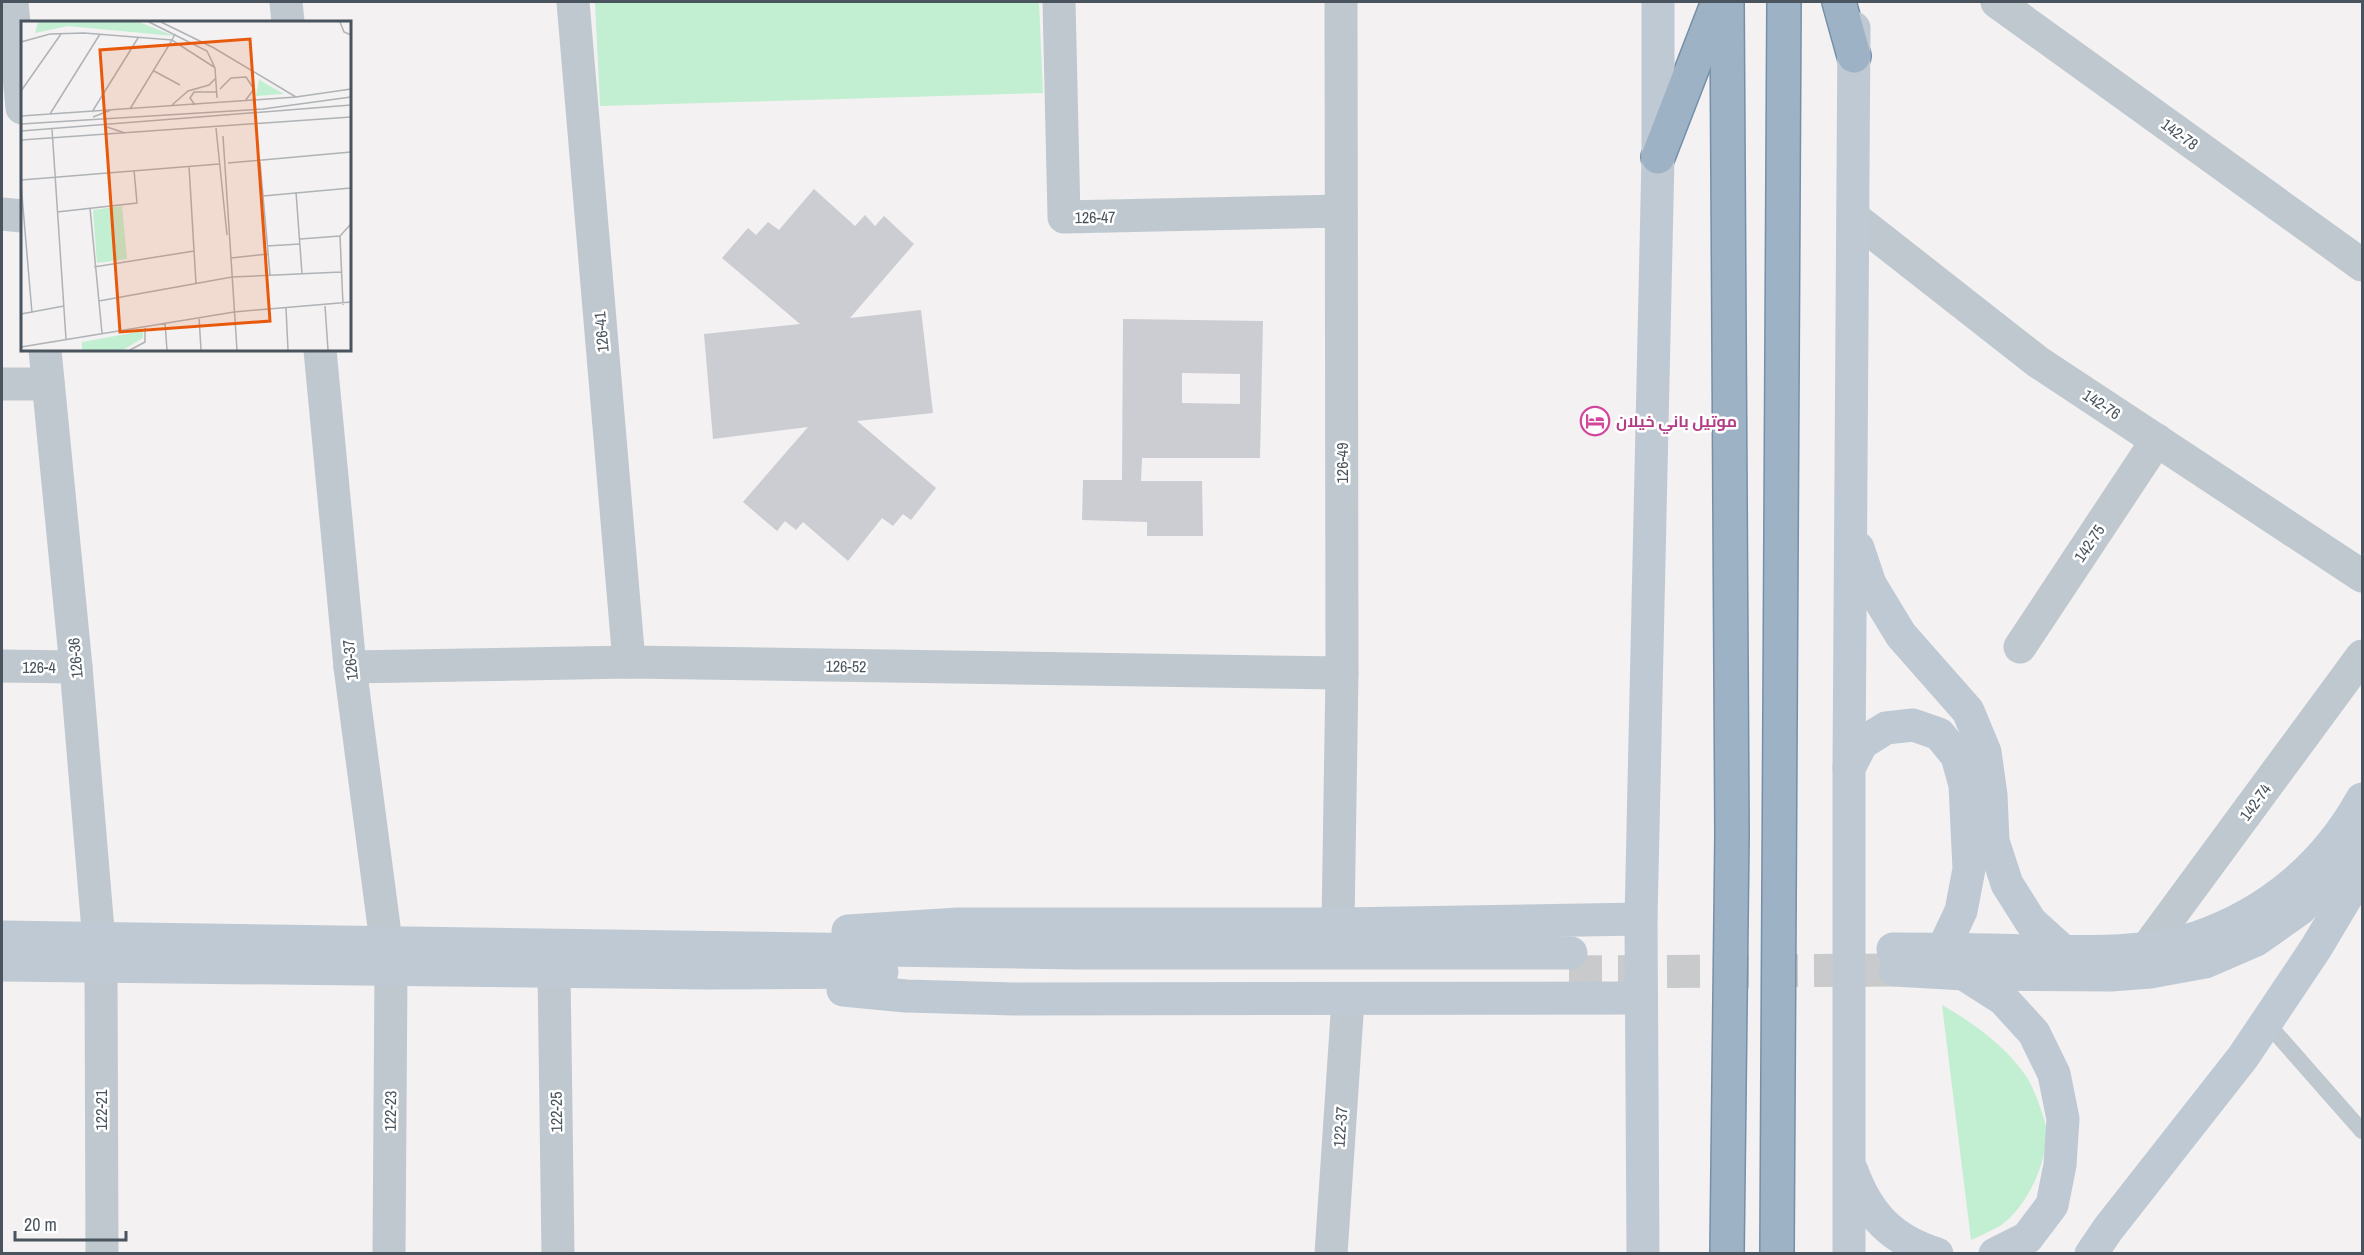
<svg xmlns="http://www.w3.org/2000/svg" width="2364" height="1255" font-family="'Archivo Narrow',Cairo,sans-serif">
  <style>
    .green { fill: #c2eed2 }
    .building { fill: #cbcdd3; fill-rule: evenodd }
    .lines { fill: none; stroke-linecap: round; stroke-linejoin: round }
    .secondary-tunnel { stroke: #c8cacc; stroke-width: 33; stroke-dasharray: 33 16; stroke-linecap: butt }
    .trunk-casing { stroke: #768fa9; stroke-width: 36 }
    .service { stroke: #bfc8cf; stroke-width: 16 }
    .minor { stroke: #bfc8cf; stroke-width: 33 }
    .secondary { stroke: #bfc9d3; stroke-width: 33 }
    .trunk { stroke: #9eb2c6; stroke-width: 33 }
    .labels { text-anchor: middle; stroke-width: 5; stroke-linejoin: round; paint-order: stroke }
    .street-label { font-size: 16px; fill: #49545e; stroke: #fff }
    .hotel-label { font-size: 16px; font-weight: bold; fill: #b23c85; stroke: #fff; text-anchor: start }
    .inset-road { fill: none; stroke: #afb2b6; stroke-width: 1.5 }
    .view { fill: #e8590c; fill-opacity: 0.15; stroke: #e8590c; stroke-width: 3 }
    .inset-edge { fill: none; stroke: #49545e; stroke-width: 3 }
  </style>
  <rect width="100%" height="100%" fill="#f3f1f1"/>
  <g class="green">
    <polygon points="595,2 1039,2 1043,93 600,106"/>
    <path d="M1942,1005C1975,1024 2007,1047 2028,1079C2033,1087 2044,1116 2046,1126C2050,1158 2027,1208 2000,1226C1991,1231 1981,1235 1971,1240Z"/>
  </g>
  <g class="building">
    <polygon points="814,189 855,226 865,215 875,226 884,216 914,244 850,318 921,310 933,413 857,421 936,488 911,520 903,514 893,526 882,518 848,561 803,522 796,530 785,521 777,531 743,502 808,427 713,439 704,334 800,324 722,258 748,228 756,235 768,222 779,230"/>
    <path d="M1123,319L1263,321L1260,458H1142L1141,481H1202L1203,536H1147V522L1082,520L1083,480H1122ZM1182,373L1240,374V404L1182,403Z"/>
  </g>
  <g class="lines">
    <polyline class="secondary-tunnel" points="1569,972 1895,970"/>
    <g class="trunk-casing">
      <g id="trunk">
        <polyline points="1727,2 1732,834 1727,1254"/>
        <polyline points="1839,2 1854,56"/>
        <polyline points="1658,157 1718,2"/>
        <polyline points="1777,1254 1784,2"/>
      </g>
    </g>
    <polyline class="service" points="2266,1022 2362,1131"/>
    <g class="minor">
      <polyline points="12,2 22,108"/>
      <polyline points="286,2 288,22"/>
      <polyline points="573,2 629,662"/>
      <polyline points="1059,2 1064,217 1341,211"/>
      <polyline points="1997,2 2362,265"/>
      <polyline points="2,214 22,216"/>
      <polyline points="1853,217 2038,362 2362,576"/>
      <polyline points="45,350 76,667 101,966 102,1254"/>
      <polyline points="320,350 350,667 386,942 391,969 389,1254"/>
      <polyline points="2,384 48,384"/>
      <polyline points="2020,647 2157,440"/>
      <polyline points="2,666 76,667"/>
      <polyline points="350,667 629,662 1342,673"/>
      <polyline points="1338,924 1342,673 1341,2"/>
      <polyline points="2147,948 2362,656"/>
      <polyline points="554,971 558,1254"/>
      <polyline points="1331,1254 1348,1000"/>
    </g>
    <g class="secondary">
      <polyline points="1858,548 1870,584 1901,635 1968,711 1985,752 1991,795 1993,841 2007,884 2031,922 2063,951"/>
      <polyline points="1849,768 1862,743 1886,728 1913,725 1939,734 1957,756 1965,785 1969,869 1961,911 1943,949"/>
      <polyline points="848,931 958,924 1338,924 1641,919"/>
      <polyline points="2,937 1078,953 1571,953"/>
      <path d="M1893,949C1942,949 1991,950 2040,951C2092,952 2148,954 2198,937C2269,913 2326,864 2362,799"/>
      <polyline points="2,965 707,973 882,972"/>
      <polyline points="1895,970 1964,974 2111,975 2150,972 2205,962 2256,940 2300,909 2362,843"/>
      <polyline points="1964,974 2003,999 2034,1033 2054,1074 2063,1119 2060,1165 2052,1205 2027,1238 1995,1254"/>
      <polyline points="843,990 906,996 1014,999 1641,998"/>
      <path d="M1852,1171C1868,1215 1892,1240 1937,1254"/>
      <polyline points="1643,1254 1641,919 1658,157 1658,2"/>
      <polyline points="1849,1254 1849,768 1854,28"/>
      <polyline points="2091,1254 2108,1229 2243,1057 2316,948 2362,871"/>
    </g>
    <use href="#trunk" class="trunk"/>
  </g>
  <defs>
    <g id="hotel-ring" transform="scale(1.5)"><circle r="9.5" fill="#fff" stroke="#d1479c" stroke-width="1.5"/><path d="M-6-4.5h1.5V1H6V5H4.5V3h-9V5H-6ZM-4 0a1.8 1.8 0 1 1 3.6 0ZM.5 0V-2.5h3Q6-2.5 6 0Z" fill="#d1479c"/></g>
  </defs>
  <g fill-rule="evenodd">
    <use href="#hotel-ring" x="1595" y="421"/>
  </g>
  <g class="labels">
    <g class="street-label">
      <text transform="translate(2180 134) rotate(36)" y="6">142-78</text>
      <text transform="translate(1095 217) rotate(-1)" y="6">126-47</text>
      <text transform="translate(601 332) rotate(-95)" y="6">126-41</text>
      <text transform="translate(2102 404) rotate(33)" y="6">142-76</text>
      <text transform="translate(1342 463) rotate(-90)" y="6">126-49</text>
      <text transform="translate(2089 543) rotate(-56)" y="6">142-75</text>
      <text transform="translate(75 658) rotate(-95)" y="6">126-36</text>
      <text transform="translate(350 660) rotate(-96)" y="6">126-37</text>
      <text transform="translate(846 666) rotate(1)" y="6">126-52</text>
      <text x="39" y="673">126-4</text>
      <text transform="translate(2255 802) rotate(-54)" y="6">142-74</text>
      <text transform="translate(101 1110) rotate(-90)" y="6">122-21</text>
      <text transform="translate(390 1111) rotate(-89)" y="6">122-23</text>
      <text transform="translate(556 1112) rotate(-91)" y="6">122-25</text>
      <text transform="translate(1340 1127) rotate(-86)" y="6">122-37</text>
    </g>
    <g class="hotel-label">
      <text x="1616" y="427">موتيل باني خيلان</text>
    </g>
  </g>
  <g transform="translate(21 21)">
    <rect width="330" height="330" fill="#f3f1f1"/>
    <path d="M17,1H118L153,15L47,5L14,12ZM238,58L242,61L263,73L235,75ZM101,185L106,238L76,242L72,189ZM122,310V317L102,329H61V321Z" fill="#c2eed2"/>
    <path class="inset-road" d="M128,1L186,30L194,47L196,77M140,1L193,27L275,76M319,1L323,11L330,14M0,21L29,13L63,12L151,19L154,13M133,50L159,64M199,68L210,57L225,56L233,68L224,80M0,70L40,13M151,84L167,70L188,64L195,57M174,84L169,77L173,71H196M109,88L151,19L193,46M71,91L117,17M29,93L79,13M0,95L275,76L330,68M72,96L90,89M0,103L242,88L330,76M86,106L104,112M195,107L206,214M31,108L45,318M0,110L330,84M202,115L216,329M0,119L330,96M239,141L249,254M207,142L330,131M168,145L175,263M0,159L198,143M0,163L11,292M275,171L281,253M242,175L330,167M69,187L81,312M36,191L116,182L113,149M279,218L319,215M246,225L279,223M210,237L247,233M73,246L173,230M78,280L211,256L320,251M322,284L319,215L330,203M304,285L307,329M265,287L267,329M0,293L43,285M178,296L180,329M144,302L146,329M0,326L213,291L330,281M109,329L124,321V305"/>
    <path class="view" d="M229,18L249,300L99,311L79,29Z"/>
    <rect width="330" height="330" class="inset-edge"/>
  </g>
  <rect width="2364" height="1255" fill="none" stroke="#49545e" stroke-width="6"/>
  <path d="M15 1231v9h111v-9" fill="none" stroke="#49545e" stroke-width="3"/>
  <text x="24" y="1231" font-size="18" fill="#49545e" stroke="#ffffff" stroke-width="4.5" paint-order="stroke">20 m</text>
</svg>
